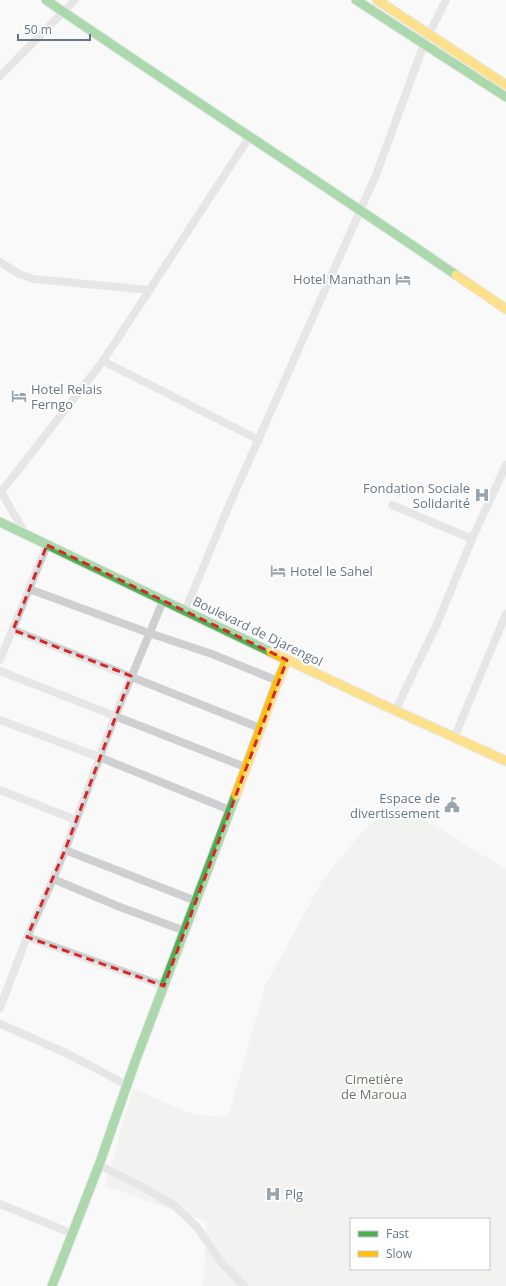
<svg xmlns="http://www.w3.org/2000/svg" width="506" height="1286" font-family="'Open Sans',sans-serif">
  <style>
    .green { fill: #e8ebe6; fill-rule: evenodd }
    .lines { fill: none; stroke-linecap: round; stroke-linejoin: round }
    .fast-casing { stroke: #d5d6d7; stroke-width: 11 }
    .slow-casing { stroke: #d5d6d7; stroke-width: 11 }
    .street { stroke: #cecfd0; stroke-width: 8 }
    .fast { stroke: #4caf50; stroke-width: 9 }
    .slow { stroke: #ffc107; stroke-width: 9 }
    .marked { fill: none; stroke: #d62828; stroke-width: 3; stroke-dasharray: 8 5; stroke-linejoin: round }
    .labels { text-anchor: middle; stroke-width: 4; stroke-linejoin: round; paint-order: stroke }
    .poi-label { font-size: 13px; fill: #657683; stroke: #fff; text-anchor: end }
    .street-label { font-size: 13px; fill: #657683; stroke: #fff }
    .park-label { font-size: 13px; fill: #687a64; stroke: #fff }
  </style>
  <rect width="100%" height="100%" fill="#f9f9f9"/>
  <path class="green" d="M396,802L506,869V1286H203L207,1222L105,1186L133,1088L191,1114L228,1117L265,986L322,881L362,832ZM351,1219H489V1269H351Z"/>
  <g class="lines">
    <g class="fast-casing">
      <g id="fast">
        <path d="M46,0C182,93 320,182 456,275"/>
        <polyline points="356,0 506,97"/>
        <polyline points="0,522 271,652"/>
        <polyline points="52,1286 99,1165 135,1062 236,795"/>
      </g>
    </g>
    <g class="slow-casing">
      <g id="slow">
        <polyline points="377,0 506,85"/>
        <polyline points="456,275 506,309"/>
        <polyline points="271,652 379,703 506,761"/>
        <polyline points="236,795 278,681 287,660"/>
      </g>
    </g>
    <g class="street">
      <polyline points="0,76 75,0"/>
      <polyline points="0,262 19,274 34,279 149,290"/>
      <polyline points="103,361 259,440"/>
      <polyline points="0,490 25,533"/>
      <polyline points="1,492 103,361 250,136"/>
      <polyline points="392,505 472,539"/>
      <polyline points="29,589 149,633 212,654 278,681"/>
      <polyline points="185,611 227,510 376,175 424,44 446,0"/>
      <polyline points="13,630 260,728"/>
      <polyline points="0,660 47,545"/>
      <polyline points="0,671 245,767"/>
      <polyline points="395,711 437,624 472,539 506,465"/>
      <polyline points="0,720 99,757 230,810"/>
      <polyline points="454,738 506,614"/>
      <polyline points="0,790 76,820"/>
      <polyline points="65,850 196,901"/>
      <polyline points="53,879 120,907 185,931"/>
      <polyline points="27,937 164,986"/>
      <polyline points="0,1008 27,937 53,879 65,850 115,716 163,601"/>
      <polyline points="0,1024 68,1054 127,1085"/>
      <polyline points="99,1165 139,1185 175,1206 197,1227 220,1261 244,1286"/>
      <polyline points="0,1204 73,1234"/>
    </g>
    <use href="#fast" class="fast"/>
    <use href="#slow" class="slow"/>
  </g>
  <path d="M0 0H506V1286H0ZM47,545L287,660L164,986L27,937L65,850L131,676L13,630Z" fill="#f9f9f9" fill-opacity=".55" fill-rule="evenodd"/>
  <path class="marked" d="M47,545L287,660L164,986L27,937L65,850L131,676L13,630Z"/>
  <defs>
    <g id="hotel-bare" transform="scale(1.2)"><path d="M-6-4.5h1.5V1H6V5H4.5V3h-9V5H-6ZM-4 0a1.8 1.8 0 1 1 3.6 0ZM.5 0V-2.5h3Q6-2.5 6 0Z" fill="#99a4ac" stroke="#fff" stroke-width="2.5" paint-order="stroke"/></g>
    <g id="hospital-bare" transform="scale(1.2)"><path d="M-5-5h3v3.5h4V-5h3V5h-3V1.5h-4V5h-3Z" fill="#99a4ac" stroke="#fff" stroke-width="2.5" paint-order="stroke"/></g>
    <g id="civic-bare" transform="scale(1.2)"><path d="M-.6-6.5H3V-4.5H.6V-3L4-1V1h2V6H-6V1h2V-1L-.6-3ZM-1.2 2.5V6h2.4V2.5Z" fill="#99a4ac" stroke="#fff" stroke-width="2.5" paint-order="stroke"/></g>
  </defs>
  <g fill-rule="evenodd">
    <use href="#hotel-bare" x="403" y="279"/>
    <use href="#hotel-bare" x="19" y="396"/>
    <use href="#hospital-bare" x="482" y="495"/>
    <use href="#hotel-bare" x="278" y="571"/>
    <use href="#civic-bare" x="452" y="805"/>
    <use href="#hospital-bare" x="273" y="1194"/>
  </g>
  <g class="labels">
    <g class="poi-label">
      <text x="391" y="284">Hotel Manathan</text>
      <text x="31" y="394" text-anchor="start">Hotel Relais<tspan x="31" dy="15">Ferngo</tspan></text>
      <text x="470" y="493">Fondation Sociale<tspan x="470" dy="15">Solidarité</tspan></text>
      <text x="290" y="576" text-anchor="start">Hotel le Sahel</text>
      <text x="440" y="803">Espace de<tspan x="440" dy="15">divertissement</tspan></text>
      <text x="285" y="1199" text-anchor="start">Plg</text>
    </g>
    <g class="street-label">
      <text transform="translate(258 631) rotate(26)" y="5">Boulevard de Djarengol</text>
    </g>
    <g class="park-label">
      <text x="374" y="1084">Cimetière<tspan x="374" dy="15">de Maroua</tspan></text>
    </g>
  </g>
  <rect x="350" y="1218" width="140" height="52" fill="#ffffff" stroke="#c1c8cd"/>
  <rect x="358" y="1231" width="20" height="6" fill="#4caf50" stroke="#c1c8cd"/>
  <text x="386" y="1238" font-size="12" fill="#657683">Fast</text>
  <rect x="358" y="1251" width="20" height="6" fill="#ffc107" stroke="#c1c8cd"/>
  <text x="386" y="1258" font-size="12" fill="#657683">Slow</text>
  <path d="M18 34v6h72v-6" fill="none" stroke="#657683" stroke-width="2"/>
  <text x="24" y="34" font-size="12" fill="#657683" stroke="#ffffff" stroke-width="3" paint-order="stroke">50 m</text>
</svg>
